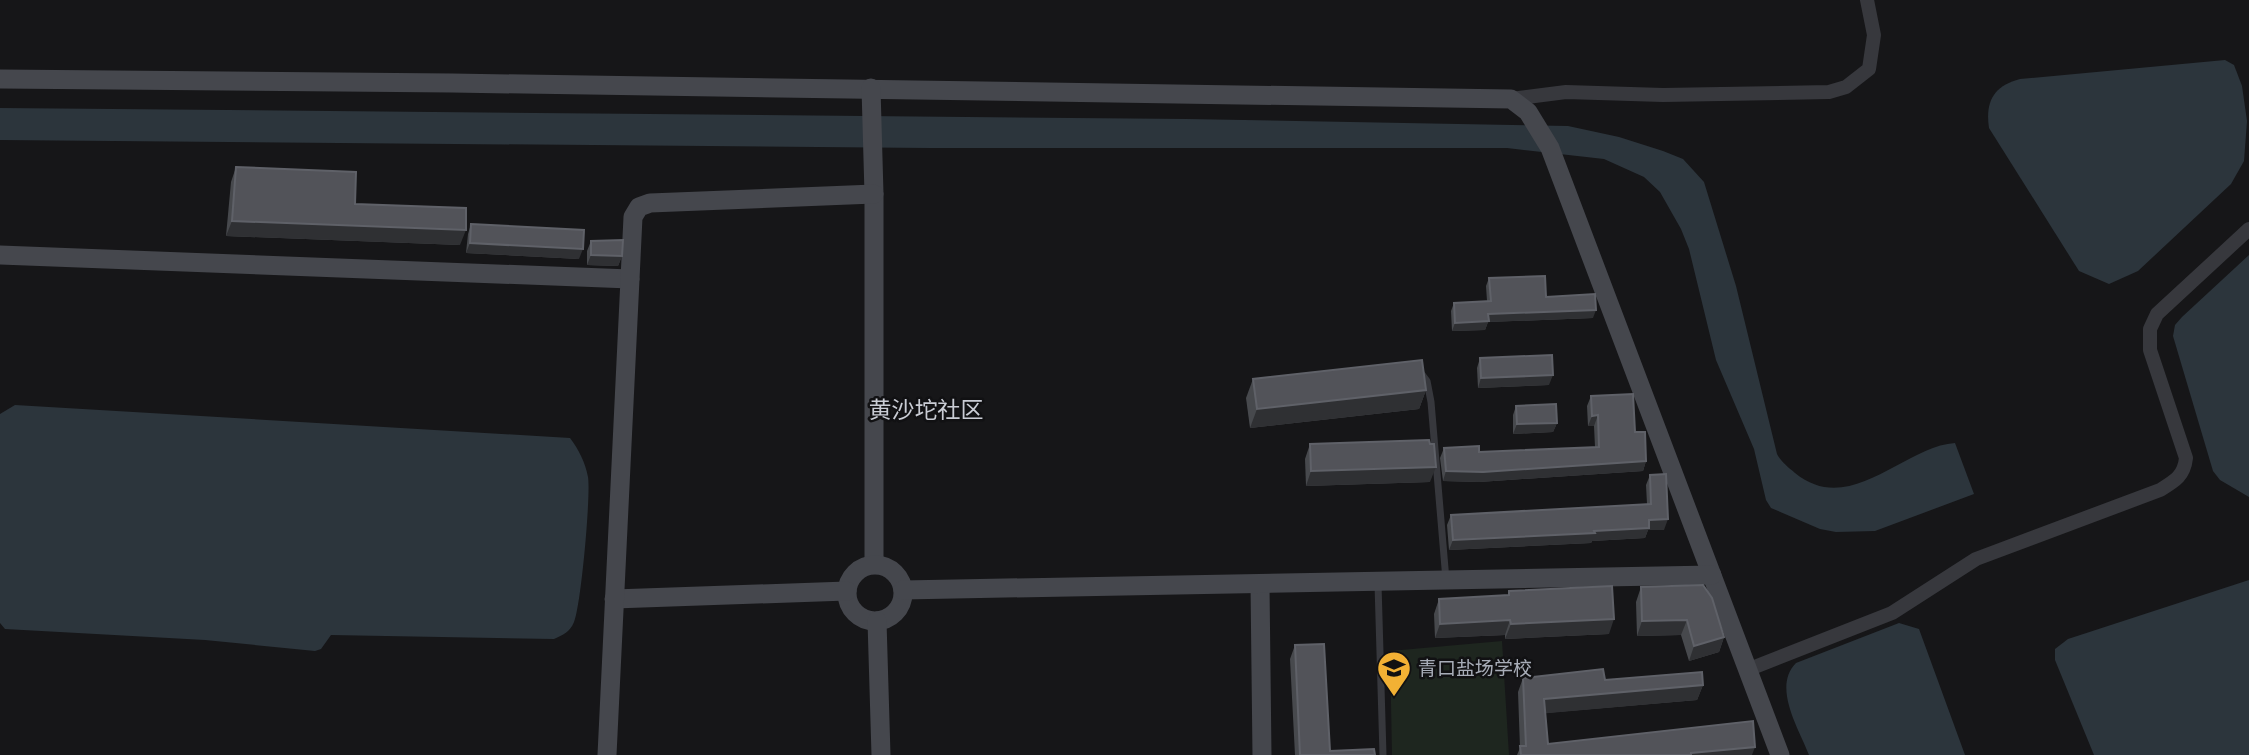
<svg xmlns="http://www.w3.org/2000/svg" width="2249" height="755" font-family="Commissioner,'Noto Sans SC',sans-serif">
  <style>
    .green { fill: #1e261f }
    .water { fill: #2c353c }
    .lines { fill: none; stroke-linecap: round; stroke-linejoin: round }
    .lane { stroke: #37383d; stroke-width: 7 }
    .street { stroke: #37383d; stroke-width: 14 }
    .secondary { stroke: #45474d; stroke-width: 19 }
    .wall { fill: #47494d }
    .shaded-wall { fill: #2f3033 }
    .building { fill: #525359; stroke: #5f6168; stroke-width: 2 }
    .labels { text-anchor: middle; stroke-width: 5; stroke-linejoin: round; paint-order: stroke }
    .poi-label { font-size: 19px; fill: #a8adb8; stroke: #111113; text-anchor: start }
    .quarter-label { font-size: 23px; fill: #c9ccd4; stroke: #111113 }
  </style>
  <rect width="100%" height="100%" fill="#161618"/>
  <polygon class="green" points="1502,641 1509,755 1392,755 1390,651"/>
  <g class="water">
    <path d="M2225,60L2234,65L2242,86L2247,121L2244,161L2231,184L2138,271L2109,284L2079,271L1989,128C1985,101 1994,86 2020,79Z"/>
    <path d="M0,108L1187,119L1568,126L1619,137L1663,151L1683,159L1704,182L1736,286L1777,454C1781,462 1788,467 1795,473C1850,518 1904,446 1955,443L1974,494L1875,531L1836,532L1820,529L1771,508L1766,500L1754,449L1716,360L1689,249L1681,229L1660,192L1644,177L1604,159L1507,148H929L0,140Z"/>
    <polygon points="2249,255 2249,497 2220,480 2213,471 2173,336 2175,325 2182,317"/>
    <path d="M15,405L570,438C579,450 585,462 588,477C591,494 581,606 574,622C570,632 563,635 554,639L331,635L321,649L315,651L205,640L5,629L0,623V414Z"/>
    <polygon points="2249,580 2249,755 2094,755 2055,660 2055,649 2068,639"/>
    <path d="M1899,623L1919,629L1965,755H1809C1799,729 1772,687 1796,663Z"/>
  </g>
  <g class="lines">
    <g class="lane">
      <polyline points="1418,369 1427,381 1431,402 1446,580"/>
      <polyline points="1378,584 1383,755"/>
    </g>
    <g class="street">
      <polyline points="1511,99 1566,92 1663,95 1829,92 1846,87 1869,69 1874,35 1867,0"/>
      <path d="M1747,670L1892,613L1976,559L2160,490C2175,481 2184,476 2186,458L2150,350V329L2157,314L2249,229"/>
    </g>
    <g class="secondary">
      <polyline points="0,79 452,83 1511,99 1528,112 1550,148 1780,755"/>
      <polyline points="871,88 874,194 874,564"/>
      <polyline points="0,255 630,279"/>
      <circle cx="875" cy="593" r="28"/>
      <polyline points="1260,585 1262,755"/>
      <polyline points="903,590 1712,575"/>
      <polyline points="614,599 847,591"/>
      <polyline points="877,621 881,755"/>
      <polyline points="607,755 633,217 639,207 650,203 874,194"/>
    </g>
  </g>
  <g class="wall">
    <polygon points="236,167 355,204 460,245 226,236 231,182"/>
    <polygon points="471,224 579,259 466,253 468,234"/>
    <polygon points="591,241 622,256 618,266 587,265 587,251"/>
    <polygon points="1489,278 1546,297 1593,318 1488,322 1485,330 1452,331 1451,311 1454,303 1487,301 1486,286"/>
    <polygon points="1480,358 1549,385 1478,388 1477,368"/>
    <polygon points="1253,379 1426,390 1419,409 1250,428 1246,398"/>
    <polygon points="1591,396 1635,432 1646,461 1643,471 1479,482 1443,481 1440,458 1444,448 1479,452 1595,447 1594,426 1588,426 1587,406"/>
    <polygon points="1516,406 1557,423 1553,432 1513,434 1513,415"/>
    <polygon points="1310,444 1430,482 1306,486 1305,459"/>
    <polygon points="1650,475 1664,530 1648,530 1645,538 1592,541 1591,543 1449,550 1447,525 1451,515 1647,504 1646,485"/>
    <polygon points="1641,587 1724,637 1719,652 1689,661 1681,635 1637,636 1636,602"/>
    <polygon points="1509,591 1609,634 1505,639 1505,635 1435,638 1434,614 1439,599 1508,595"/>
    <polygon points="1295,645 1330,751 1375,755 1295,755 1290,659"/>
    <polygon points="1523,678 1605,680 1703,685 1697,700 1545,713 1548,744 1752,755 1517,755 1520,748 1518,692"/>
  </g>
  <g class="shaded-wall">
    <polygon points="232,221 466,230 460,245 226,236"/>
    <polygon points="470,243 583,249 579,259 466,253"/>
    <polygon points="591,255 622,256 618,266 587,265"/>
    <polygon points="1596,310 1593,318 1488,322 1485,330 1452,331 1455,323 1488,314"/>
    <polygon points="1553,375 1549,385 1478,388 1481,378"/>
    <polygon points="1426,390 1419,409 1250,428 1257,409"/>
    <polygon points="1598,415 1594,426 1588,426 1592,416"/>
    <polygon points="1557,423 1553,432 1513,434 1517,424"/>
    <polygon points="1646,461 1643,471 1479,482 1443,481 1446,471"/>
    <polygon points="1436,467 1430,482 1306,486 1311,471"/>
    <polygon points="1668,519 1664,530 1648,530 1645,538 1592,541 1591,543 1449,550 1453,540 1594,531 1649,520"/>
    <polygon points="1614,619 1609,634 1505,639 1511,624"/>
    <polygon points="1510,620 1505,635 1435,638 1440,624"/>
    <polygon points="1687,620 1681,635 1637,636 1642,621"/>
    <polygon points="1724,637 1719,652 1689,661 1694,646"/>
    <polygon points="1703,685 1697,700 1538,714 1544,699"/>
    <polygon points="1755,747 1752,755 1690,755 1691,753"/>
  </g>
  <g class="building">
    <polygon points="236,167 356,172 355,204 466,208 466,230 232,221"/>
    <polygon points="471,224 584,230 583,249 470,243"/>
    <polygon points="623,240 622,256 591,255 591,241"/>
    <polygon points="1545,276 1546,297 1595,294 1596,310 1488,314 1489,321 1455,323 1454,303 1491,301 1489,278"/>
    <polygon points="1552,355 1553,375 1481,378 1480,358"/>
    <polygon points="1422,360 1426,390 1257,409 1253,379"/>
    <polygon points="1633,394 1635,432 1645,432 1646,461 1483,472 1446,471 1444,448 1479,446 1479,452 1599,447 1598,415 1592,416 1591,396"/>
    <polygon points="1556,404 1557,423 1517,424 1516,406"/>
    <polygon points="1429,440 1430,444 1434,444 1436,467 1311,471 1310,444"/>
    <polygon points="1666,474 1668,519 1649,520 1649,528 1594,531 1595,533 1453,540 1451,515 1651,504 1650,475"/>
    <polygon points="1703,585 1712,598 1724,637 1694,646 1687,620 1642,621 1641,587"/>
    <polygon points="1612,586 1614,619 1511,624 1510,620 1440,624 1439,599 1509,595 1509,591"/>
    <polygon points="1324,644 1330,751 1374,749 1375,755 1300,755 1295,645"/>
    <polygon points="1603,669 1605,680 1702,672 1703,685 1544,699 1548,744 1753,721 1755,747 1691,753 1691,755 1521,755 1520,746 1526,746 1523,678"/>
  </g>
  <defs>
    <g id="school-pin" transform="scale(1.75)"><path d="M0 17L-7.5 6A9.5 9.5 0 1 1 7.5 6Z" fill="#f2b134" stroke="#111113"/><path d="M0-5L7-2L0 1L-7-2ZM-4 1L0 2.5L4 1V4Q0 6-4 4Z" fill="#111"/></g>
  </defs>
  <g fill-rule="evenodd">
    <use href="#school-pin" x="1394" y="668"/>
  </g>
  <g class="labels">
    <g class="poi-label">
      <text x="1418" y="675">青口盐场学校</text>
    </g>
    <g class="quarter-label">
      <text x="926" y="418">黄沙坨社区</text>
    </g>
  </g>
</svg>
